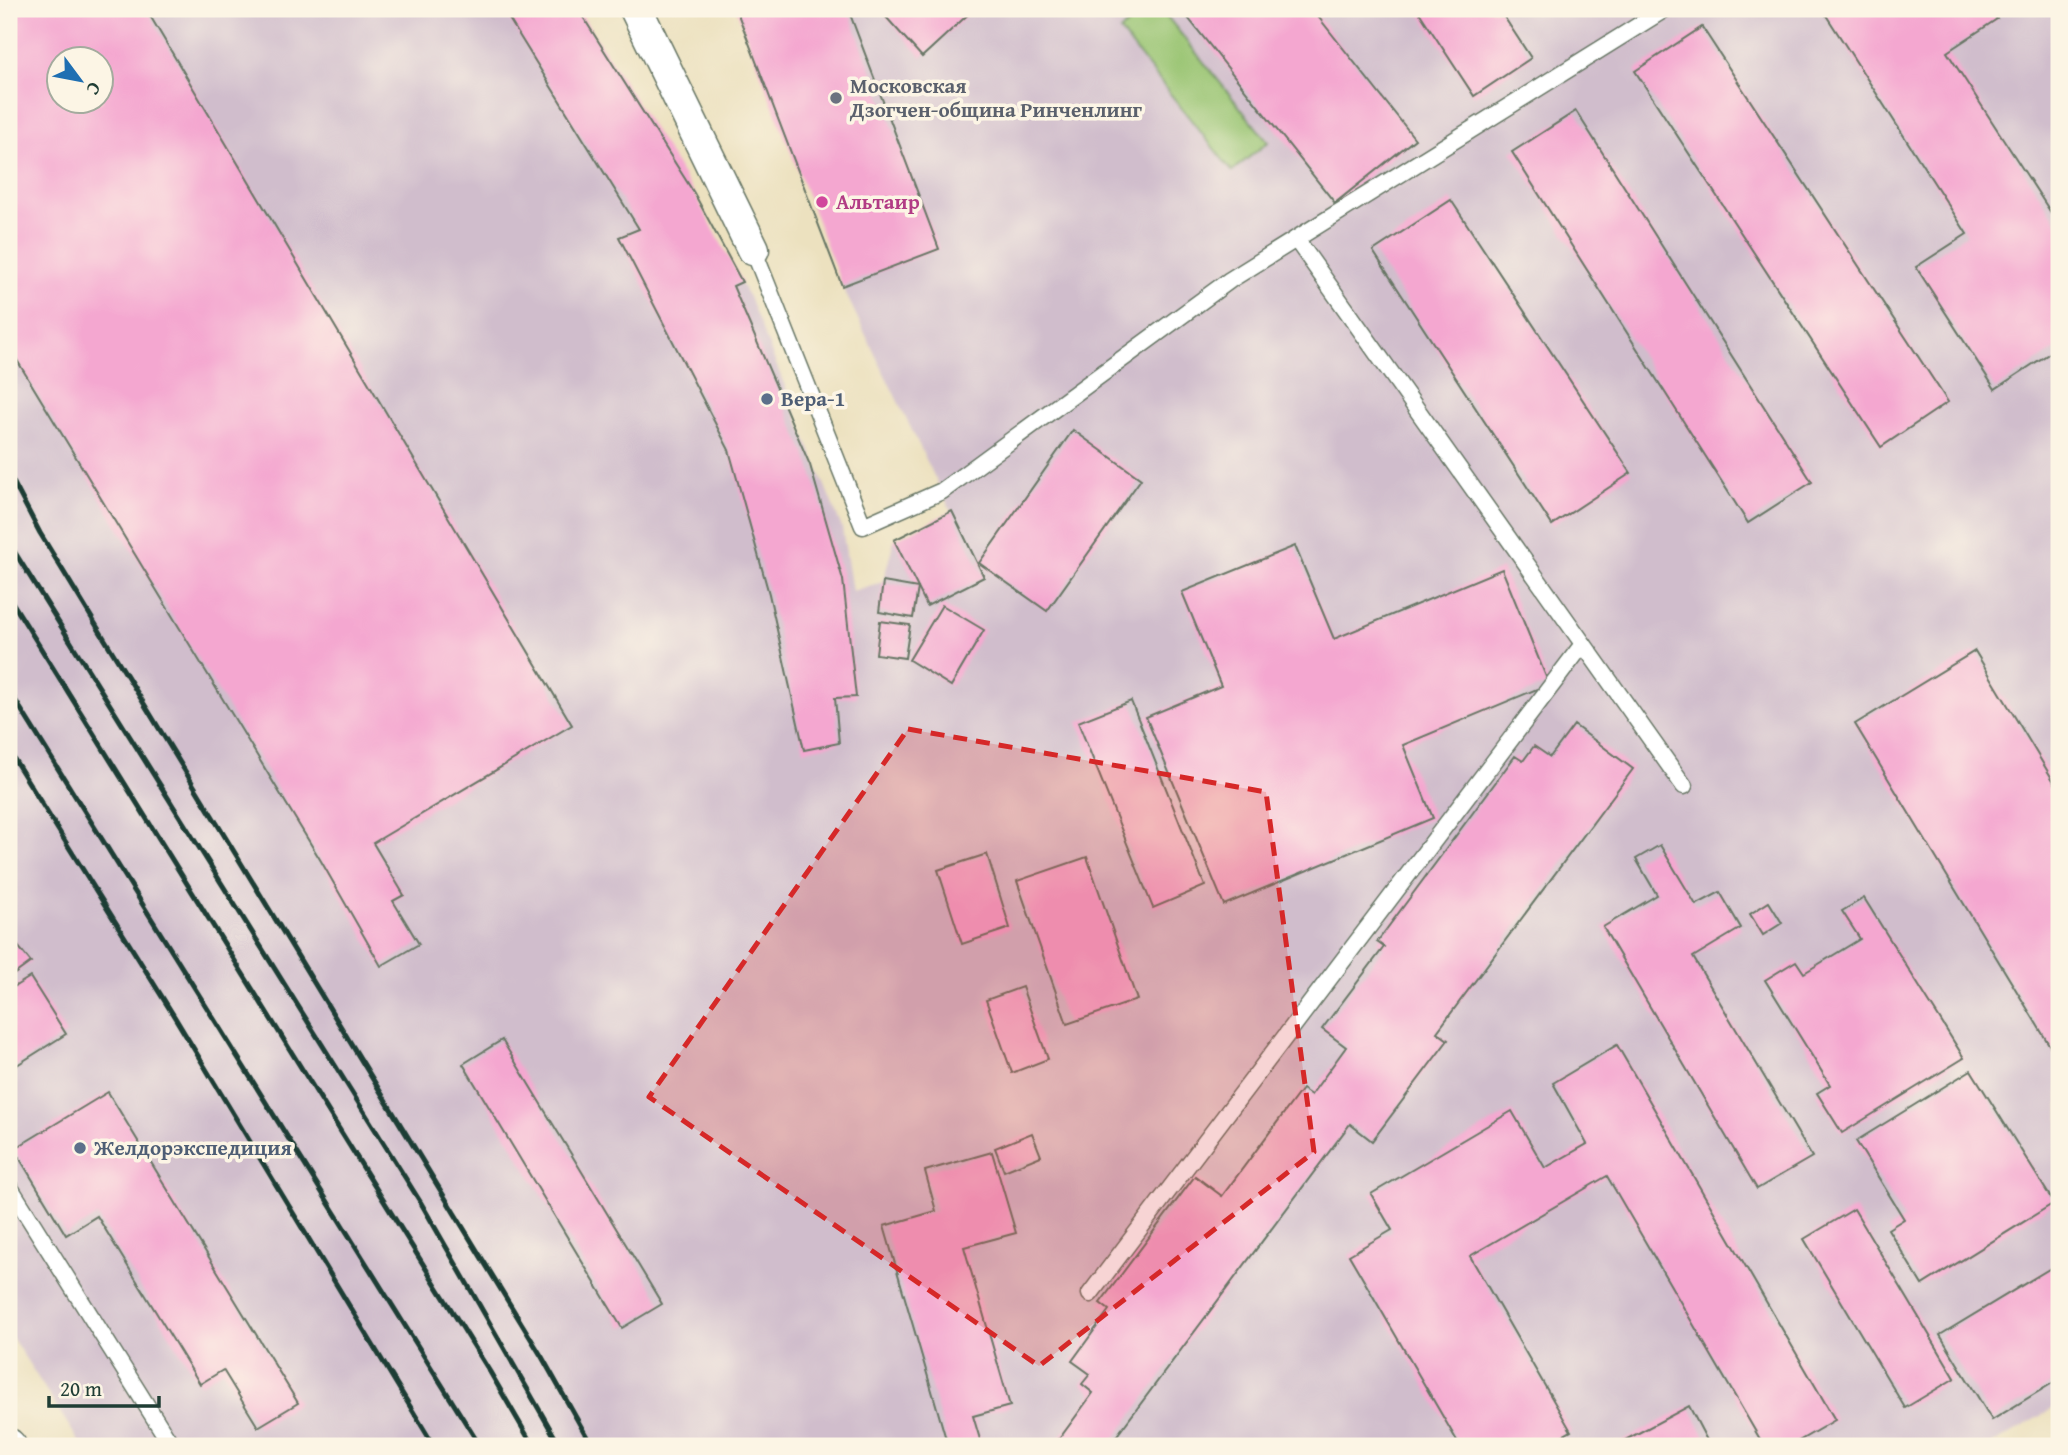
<svg xmlns="http://www.w3.org/2000/svg" width="2068" height="1455" font-family="'Gentium Book Plus',serif">
  <style>
    .industrial { fill: #d0bdcc; fill-rule: evenodd }
    .green { fill: #99c472; stroke: #5c8053; stroke-width: 2 }
    .building { fill: #f4a7d0; fill-rule: evenodd }
    .lines { fill: none; stroke-linecap: round; stroke-linejoin: round }
    .lane-casing { stroke: #677665; stroke-width: 19 }
    .street-casing { stroke: #677665; stroke-width: 35 }
    .lane { stroke: #fff; stroke-width: 16 }
    .street { stroke: #fff; stroke-width: 32 }
    .rail { stroke: #1f3d34; stroke-width: 5 }
    .marked { fill: #d62828; fill-opacity: 0.2; stroke: #d62828; stroke-width: 5; stroke-dasharray: 14 9; stroke-linejoin: round }
    .worship-dot { fill: #6b7280; stroke: #fcf5e5; stroke-width: 2.5 }
    .hotel-dot { fill: #d1479c; stroke: #fcf5e5; stroke-width: 2.5 }
    .service-dot { fill: #5c6f8a; stroke: #fcf5e5; stroke-width: 2.5 }
    .labels { text-anchor: middle; stroke-width: 7; stroke-linejoin: round; paint-order: stroke }
    .worship-label { font-size: 21px; font-weight: bold; fill: #5b616d; stroke: #fcf5e5; text-anchor: start }
    .hotel-label { font-size: 21px; font-weight: bold; fill: #b23c85; stroke: #fcf5e5; text-anchor: start }
    .service-label { font-size: 21px; font-weight: bold; fill: #4e5e75; stroke: #fcf5e5; text-anchor: start }
  </style>
  <rect width="100%" height="100%" fill="#fcf5e5"/>
  <filter id="ink" filterUnits="userSpaceOnUse"><feTurbulence type="fractalNoise" baseFrequency=".0143" numOctaves="2"/><feDisplacementMap in="SourceGraphic" scale="14" xChannelSelector="R" yChannelSelector="G"/><feConvolveMatrix kernelMatrix="1 2 1 2 8 2 1 2 1" color-interpolation-filters="sRGB"/></filter>
  <filter id="wash" filterUnits="userSpaceOnUse"><feTurbulence type="fractalNoise" baseFrequency=".00686" numOctaves="4" result="noise"/><feDisplacementMap in="SourceGraphic" scale="28" xChannelSelector="R" yChannelSelector="G"/><feGaussianBlur stdDeviation="1.57" result="paint"/><feColorMatrix in="noise" values="0 0 0 0 0 0 0 0 0 0 0 0 0 0 0 0 0 1.4 0 .05"/><feComposite in="paint" operator="in"/></filter>
  <g filter="url(#wash)">
    <rect width="100%" height="100%" fill="#ece1bf"/>
    <path class="industrial" d="M9,9H572L749,297L842,528L852,591L883,582L894,540L951,511L842,286L739,9H2059V1405L1989,1446H82L9,1333ZM60,60H102V102H60Z"/>
    <polygon class="green" points="1148,9 1161,9 1268,142 1232,171 1120,31"/>
    <g id="blocks">
      <g class="building">
        <path d="M9,9H146L572,725L373,843L404,895L393,901L419,944L381,966L321,861L9,347ZM60,60H102V102H60Z"/>
        <polygon points="503,9 578,9 694,193 742,282 733,286 810,465 843,580 856,697 835,698 839,743 804,750 769,594 729,450 619,237 639,229"/>
        <polygon points="736,9 848,9 939,249 842,286"/>
        <polygon points="895,9 974,9 922,57 886,17"/>
        <polygon points="1181,9 1312,9 1415,139 1335,203"/>
        <polygon points="1417,9 1499,9 1531,58 1474,96"/>
        <polygon points="1822,9 1990,9 1997,19 1947,52 2059,225 2059,347 1995,389 1916,267 1967,234"/>
        <polygon points="1702,27 1948,402 1881,447 1635,71"/>
        <polygon points="1576,111 1812,482 1748,523 1512,152"/>
        <polygon points="1451,200 1631,473 1552,525 1373,251"/>
        <polygon points="1073,430 1141,479 1047,611 979,563"/>
        <polygon points="952,511 984,577 927,606 894,540"/>
        <polygon points="1295,546 1334,639 1502,569 1549,684 1403,745 1433,818 1224,905 1146,717 1221,686 1182,592"/>
        <polygon points="883,582 918,588 913,618 879,612"/>
        <polygon points="942,605 984,630 951,686 909,660"/>
        <polygon points="880,621 910,625 905,658 876,654"/>
        <polygon points="1975,651 2059,790 2059,1061 1855,724"/>
        <polygon points="1131,701 1205,886 1153,908 1078,722"/>
        <polygon points="1574,725 1633,769 1437,1032 1448,1040 1372,1141 1350,1124 1109,1446 1054,1446 1093,1393 1082,1384 1090,1374 1072,1361 1109,1310 1100,1303 1195,1176 1222,1196 1302,1089 1311,1095 1346,1047 1322,1029 1384,947 1377,942 1515,756 1523,761 1534,746 1550,757"/>
        <polygon points="1660,845 1696,905 1720,892 1741,928 1693,957 1812,1157 1757,1189 1603,927 1657,895 1636,859"/>
        <polygon points="987,854 1010,928 962,944 938,870"/>
        <polygon points="1087,857 1137,1000 1067,1024 1017,881"/>
        <polygon points="1864,898 1964,1058 1842,1133 1817,1093 1830,1085 1765,980 1796,961 1804,973 1860,939 1842,911"/>
        <polygon points="1769,902 1782,923 1763,935 1750,914"/>
        <polygon points="9,935 31,962 9,978"/>
        <polygon points="30,977 66,1034 9,1070 9,990"/>
        <polygon points="1022,987 1048,1059 1012,1073 986,1000"/>
        <polygon points="502,1040 662,1304 622,1328 463,1064"/>
        <polygon points="1617,1045 1835,1420 1790,1446 1764,1446 1607,1176 1470,1256 1571,1431 1544,1446 1460,1446 1349,1255 1392,1230 1371,1194 1512,1111 1545,1168 1587,1144 1553,1083"/>
        <polygon points="1971,1070 2054,1203 1922,1285 1888,1229 1904,1219 1856,1141"/>
        <polygon points="108,1092 298,1403 258,1427 223,1370 200,1384 97,1216 66,1235 14,1149"/>
        <polygon points="1032,1133 1041,1156 1004,1171 995,1148"/>
        <polygon points="992,1152 1016,1233 964,1247 1010,1406 973,1416 982,1446 948,1446 884,1226 936,1211 925,1171"/>
        <polygon points="1854,1209 1955,1378 1905,1408 1804,1239"/>
        <polygon points="2059,1263 2059,1379 1992,1420 1940,1335"/>
        <polygon points="1689,1406 1710,1446 1614,1446"/>
      </g>
    </g>
  </g>
  <g filter="url(#ink)">
    <use href="#blocks" fill-opacity="0" stroke="#677665" stroke-width="2"/>
    <g class="lines">
      <g class="lane-casing">
        <g id="lane">
          <polyline points="1296,239 1684,786"/>
          <polyline points="753,249 863,526 942,491 1230,280 1665,9"/>
          <polyline points="9,1186 172,1446"/>
          <polyline points="1090,1294 1583,644"/>
        </g>
      </g>
      <g class="street-casing">
        <g id="street">
          <polyline points="636,9 753,249"/>
          <polyline points="9,1445 10,1446"/>
        </g>
      </g>
      <use href="#lane" class="lane"/>
      <use href="#street" class="street"/>
      <g class="rail">
        <polyline points="9,474 40,533 542,1357 592,1446"/>
        <polyline points="9,543 421,1203 560,1446"/>
        <polyline points="9,597 490,1372 533,1446"/>
        <polyline points="9,690 480,1446"/>
        <polyline points="9,751 174,1016 434,1446"/>
      </g>
    </g>
  </g>
  <path class="marked" d="M908,729L1266,792L1314,1152L1039,1366L649,1097Z"/>
  <circle class="worship-dot" cx="836" cy="98" r="7"/>
  <circle class="hotel-dot" cx="822" cy="202" r="7"/>
  <g class="service-dot">
    <circle cx="767" cy="399" r="7"/>
    <circle cx="80" cy="1148" r="7"/>
  </g>
  <g class="labels">
    <g class="worship-label">
      <text x="850" y="93">Московская<tspan x="850" dy="24">Дзогчен-община Ринченлинг</tspan></text>
    </g>
    <g class="hotel-label">
      <text x="836" y="209">Альтаир</text>
    </g>
    <g class="service-label">
      <text x="781" y="406">Вера-1</text>
      <text x="94" y="1155">Желдорэкспедиция</text>
    </g>
  </g>
  <rect width="2068" height="1455" fill="none" stroke="#fcf5e5" stroke-width="35"/>
  <g transform="translate(80 80) rotate(122)"><circle r="33" fill="#fcf5e5" stroke="#a4ab9e" stroke-width="2"/>
  <path d="M0-5L12 26L0 18L-12 26Z" fill="#1f6fb2"/>
  <text y="-10" font-size="19" font-weight="bold" text-anchor="middle" fill="#1f3d34">С</text>
  </g>
  <path d="M49 1396v10h110v-10" fill="none" stroke="#1f3d34" stroke-width="3.5"/>
  <text x="60" y="1396" font-size="21" fill="#1f3d34" stroke="#fcf5e5" stroke-width="5" paint-order="stroke">20 m</text>
</svg>
